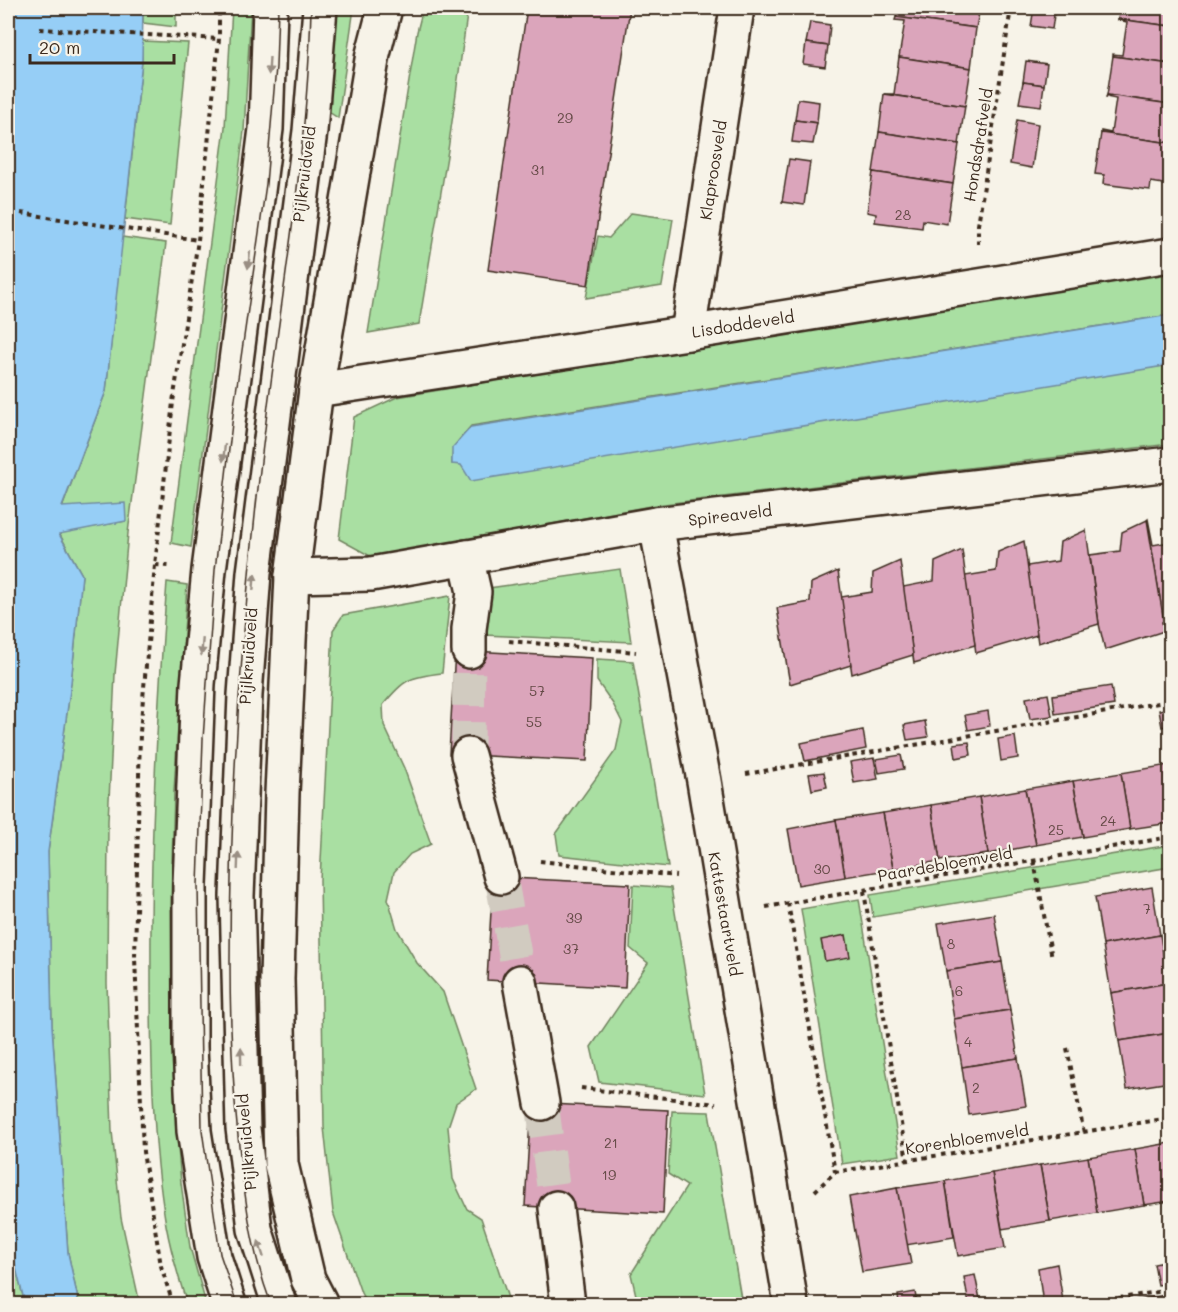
<svg xmlns="http://www.w3.org/2000/svg" width="1178" height="1312" font-family="Mali,sans-serif">
  <style>
    .green { fill: #a9dfa2; stroke: #728460; stroke-width: 1.5 }
    .water { fill: #96cef6; stroke: #728ca0; stroke-width: 1.5 }
    .building { fill: #dba5bb; stroke: #3b2a1e; stroke-width: 1.5 }
    .lines { fill: none; stroke-linecap: round; stroke-linejoin: round }
    .minor-tunnel { stroke: #d1cbc0; stroke-width: 33; stroke-dasharray: 33 16; stroke-linecap: butt }
    .minor-casing { stroke: #3b2a1e; stroke-width: 38 }
    .path { stroke: #3b2a1e; stroke-width: 4; stroke-dasharray: 4.5 4.5; stroke-linecap: butt }
    .minor { stroke: #f7f3e8; stroke-width: 33 }
    .tram { stroke: #3b2a1e; stroke-width: 1.5 }
    .oneway { fill: #998e83 }
    .labels { text-anchor: middle; stroke-width: 4.5; stroke-linejoin: round; paint-order: stroke }
    .number-label { font-size: 14px; fill: #634945 }
    .street-label { font-size: 16px; fill: #3b2a1e; stroke: #f7f3e8 }
  </style>
  <rect width="100%" height="100%" fill="#f7f3e8"/>
  <filter id="ink" filterUnits="userSpaceOnUse"><feTurbulence type="fractalNoise" baseFrequency=".0167" numOctaves="2"/><feDisplacementMap in="SourceGraphic" scale="12" xChannelSelector="R" yChannelSelector="G"/><feConvolveMatrix kernelMatrix="1 2 1 2 8 2 1 2 1" color-interpolation-filters="sRGB"/></filter>
  <g filter="url(#ink)">
    <g class="green">
      <polygon points="143,8 176,8 176,27 143,23"/>
      <polygon points="232,8 251,8 244,131 191,547 171,543 225,127"/>
      <polygon points="337,8 354,8 338,118 329,112"/>
      <polygon points="423,8 468,8 448,150 419,324 368,333 417,32"/>
      <polygon points="142,41 188,43 170,225 125,219 142,61"/>
      <polygon points="631,213 673,219 662,286 586,298 598,236 609,238"/>
      <polygon points="122,237 166,243 128,533 115,674 108,821 107,983 112,1131 121,1218 140,1304 79,1304 68,1253 52,1026 48,852 71,683 82,575 59,533 126,521 62,508 106,391"/>
      <path d="M1170,270V315L471,426C459,440 451,445 452,464L1170,365V444L656,505L372,557L339,539L354,417L397,397Z"/>
      <polygon points="620,569 631,642 484,635 489,588"/>
      <path d="M167,582L187,585L174,791L171,904L172,1031L175,1111L181,1183L190,1247L206,1304H187C179,1279 171,1252 166,1225C152,1142 151,1057 151,972C150,842 157,712 167,582Z"/>
      <path d="M450,596L442,673C409,677 404,679 383,705L384,725L404,768L431,844L410,854L394,872L388,899L397,929L417,963L443,992L476,1089L456,1103L448,1127L453,1179L467,1209L481,1218L510,1304H367L361,1293L333,1212L324,1127L320,880L333,630L343,615Z"/>
      <polygon points="597,659 633,661 668,867 559,855 556,834 616,750 622,722 613,704 597,681"/>
      <polygon points="1170,845 1170,867 873,917 870,895"/>
      <polygon points="633,885 671,888 705,1094 599,1082 591,1047 648,963 630,948"/>
      <polygon points="859,899 900,1155 842,1164 801,909"/>
      <polygon points="672,1111 709,1112 742,1304 638,1304 631,1274 687,1186 668,1174"/>
      <polygon points="8,1236 25,1304 9,1304"/>
    </g>
    <g class="water">
      <polygon points="8,8 143,8 142,61 106,391 62,507 125,503 126,521 59,534 82,575 71,683 48,852 52,1026 68,1253 79,1304 25,1304 8,1236"/>
      <polygon points="1170,315 1170,365 471,481 461,465 452,464 452,448 471,427"/>
    </g>
    <g class="building">
      <polygon points="527,8 630,8 588,285 488,270"/>
      <polygon points="898,8 980,8 976,28 896,17"/>
      <polygon points="1034,8 1055,8 1052,29 1031,26"/>
      <polygon points="1120,8 1170,8 1170,26 1118,19"/>
      <polygon points="896,17 976,28 971,68 899,57 905,21 895,20"/>
      <polygon points="1118,19 1170,26 1170,64 1113,56 1113,54 1122,55 1127,22 1118,20"/>
      <polygon points="810,22 830,25 828,46 806,43"/>
      <polygon points="806,43 828,46 825,67 803,64"/>
      <polygon points="1113,56 1170,64 1170,104 1107,95"/>
      <polygon points="899,57 971,68 965,106 884,94 894,94"/>
      <polygon points="1026,61 1047,64 1044,85 1023,82"/>
      <polygon points="1023,82 1044,85 1041,106 1019,103"/>
      <polygon points="884,94 965,106 959,144 879,132"/>
      <polygon points="1107,95 1170,104 1170,143 1101,133 1101,131 1111,133 1116,99 1106,97"/>
      <polygon points="798,99 819,102 817,123 795,120"/>
      <polygon points="795,120 817,123 813,144 792,142"/>
      <polygon points="1017,120 1038,124 1032,168 1010,164"/>
      <polygon points="879,132 959,144 953,184 873,172"/>
      <polygon points="1101,133 1170,143 1170,185 1151,182 1150,190 1103,184 1104,175 1095,174"/>
      <polygon points="789,159 810,162 804,205 782,202"/>
      <polygon points="873,172 953,184 947,224 923,220 922,228 875,222 876,214 867,212"/>
      <polygon points="1148,519 1153,545 1170,542 1170,620 1164,622 1147,520"/>
      <polygon points="1147,520 1164,622 1162,622 1164,631 1105,650 1099,624 1090,555 1120,551 1122,532"/>
      <polygon points="1086,530 1099,624 1038,643 1027,566 1058,561 1060,542"/>
      <polygon points="1024,541 1037,635 976,653 965,576 996,571 998,552"/>
      <polygon points="962,550 975,645 914,663 903,587 934,581 935,562"/>
      <polygon points="900,561 913,655 852,674 841,597 872,592 873,573"/>
      <polygon points="838,571 851,665 790,684 777,608 810,602 811,583"/>
      <polygon points="455,650 592,658 587,761 449,754"/>
      <polygon points="1111,686 1114,705 1055,714 1053,695"/>
      <polygon points="1048,694 1052,716 1030,719 1026,698"/>
      <polygon points="1170,708 1170,725 1162,727 1159,710"/>
      <polygon points="988,711 990,726 968,730 965,715"/>
      <polygon points="925,721 928,737 907,740 904,725"/>
      <polygon points="863,730 866,749 805,761 801,743"/>
      <polygon points="1015,736 1018,758 1001,761 998,739"/>
      <polygon points="969,742 971,755 956,758 954,744"/>
      <polygon points="901,755 904,769 879,773 876,759"/>
      <polygon points="874,758 878,779 854,783 850,762"/>
      <polygon points="1168,765 1170,777 1170,823 1130,829 1121,773"/>
      <polygon points="824,772 827,787 812,790 809,774"/>
      <polygon points="1121,773 1130,829 1083,837 1073,781"/>
      <polygon points="1073,781 1083,837 1036,845 1025,789"/>
      <polygon points="1025,789 1036,845 988,854 979,797"/>
      <polygon points="979,797 988,854 940,861 931,805"/>
      <polygon points="931,805 940,861 893,869 883,813"/>
      <polygon points="883,813 893,869 845,877 836,820"/>
      <polygon points="836,820 845,877 798,885 788,829"/>
      <polygon points="493,877 630,884 625,988 487,980"/>
      <polygon points="1152,887 1160,935 1103,945 1095,897"/>
      <polygon points="994,914 1002,962 946,971 938,923"/>
      <polygon points="846,935 850,957 825,961 821,940"/>
      <polygon points="1160,935 1168,983 1111,993 1103,945"/>
      <polygon points="1002,962 1010,1010 954,1019 946,971"/>
      <polygon points="1168,983 1170,1000 1170,1033 1119,1041 1111,993"/>
      <polygon points="1010,1010 1018,1058 962,1067 954,1019"/>
      <polygon points="1170,1033 1170,1082 1127,1089 1119,1041"/>
      <polygon points="1018,1058 1026,1106 969,1115 962,1067"/>
      <polygon points="531,1103 668,1110 663,1214 525,1206"/>
      <polygon points="1170,1143 1170,1201 1144,1205 1135,1149"/>
      <polygon points="1135,1149 1144,1205 1097,1213 1088,1157"/>
      <polygon points="1088,1157 1097,1213 1050,1221 1040,1165"/>
      <polygon points="1040,1165 1050,1221 1002,1229 992,1173"/>
      <polygon points="992,1173 1005,1248 958,1256 945,1181"/>
      <polygon points="945,1181 954,1237 906,1245 897,1188"/>
      <polygon points="897,1188 911,1264 862,1272 849,1197"/>
      <polygon points="1170,1261 1170,1283 1158,1285 1154,1264"/>
      <polygon points="1057,1264 1063,1301 1043,1304 1038,1268"/>
      <polygon points="975,1275 981,1304 969,1304 964,1277"/>
      <polygon points="915,1292 917,1304 899,1304 898,1295"/>
      <polygon points="1170,1294 1170,1304 1146,1304 1145,1299"/>
      <polygon points="1145,1299 1146,1304 1120,1304 1120,1303"/>
    </g>
    <g class="lines">
      <g class="minor-tunnel">
        <polyline points="468,755 469,651"/>
        <polyline points="501,877 520,982"/>
        <polyline points="542,1103 556,1208"/>
      </g>
      <g class="minor-casing">
        <g id="minor">
          <polyline points="688,333 737,8"/>
          <polyline points="316,390 688,333 1170,255"/>
          <polyline points="656,524 704,781 791,1304"/>
          <polyline points="466,557 474,592 469,629 469,651"/>
          <polyline points="292,576 371,574 656,524 1170,464"/>
          <polyline points="468,755 501,877"/>
          <polyline points="520,982 542,1103"/>
          <polyline points="556,1208 568,1304"/>
          <polyline points="229,1304 214,1257 194,1131 190,1047 190,885 198,684 209,570 266,129 270,8"/>
          <polyline points="279,1304 255,1229 243,1128 237,896 245,695 254,573 310,131 320,8"/>
          <polyline points="321,1304 308,1279 281,1164 277,979 282,793 292,576 316,390 373,54 385,8"/>
        </g>
      </g>
      <g class="path">
        <polyline points="40,29 219,39"/>
        <polyline points="21,213 198,240"/>
        <polyline points="978,244 978,225 1011,8"/>
        <polyline points="155,565 169,566"/>
        <polyline points="509,641 636,652"/>
        <polyline points="746,774 1170,701"/>
        <polyline points="540,861 676,876"/>
        <polyline points="1034,861 1052,958"/>
        <polyline points="864,891 907,1161"/>
        <polyline points="788,903 835,1172"/>
        <polyline points="766,907 1170,837"/>
        <polyline points="1067,1048 1084,1133"/>
        <polyline points="581,1088 716,1104"/>
        <polyline points="815,1191 835,1172 1170,1118"/>
        <polyline points="173,1304 161,1266 143,1152 135,958 140,732 155,565 173,402 198,240 219,39 219,8"/>
        <polyline points="1083,1304 1170,1290"/>
      </g>
      <use href="#minor" class="minor"/>
      <g class="tram">
        <polyline points="237,1304 220,1254 202,1130 198,885 203,739 215,570 234,406 266,184 276,67 278,8"/>
        <path d="M271,1304C254,1259 248,1219 242,1171C233,1101 230,1031 230,961C230,775 244,590 268,405C285,273 308,141 311,8"/>
      </g>
    </g>
    <defs><path id="oneway-solid" d="M-6-.8H1V-3.2L6.5 0L1 3.2V.8H-6Z" transform="scale(1.5)"/></defs>
    <g class="oneway">
      <use href="#oneway-solid" transform="translate(269 66) rotate(93)"/>
      <use href="#oneway-solid" transform="translate(249 260) rotate(97)"/>
      <use href="#oneway-solid" transform="translate(224 453) rotate(97)"/>
      <use href="#oneway-solid" transform="translate(254 582) rotate(-85)"/>
      <use href="#oneway-solid" transform="translate(202 647) rotate(95)"/>
      <use href="#oneway-solid" transform="translate(238 861) rotate(-88)"/>
      <use href="#oneway-solid" transform="translate(241 1056) rotate(-91)"/>
      <use href="#oneway-solid" transform="translate(261 1249) rotate(-108)"/>
    </g>
  </g>
  <g class="labels">
    <g class="number-label">
      <text x="565" y="123">29</text>
      <text x="538" y="175">31</text>
      <text x="903" y="220">28</text>
      <text x="537" y="696">57</text>
      <text x="534" y="727">55</text>
      <text x="1108" y="826">24</text>
      <text x="1056" y="835">25</text>
      <text x="822" y="874">30</text>
      <text x="1147" y="914">7</text>
      <text x="574" y="923">39</text>
      <text x="951" y="949">8</text>
      <text x="571" y="954">37</text>
      <text x="959" y="996">6</text>
      <text x="968" y="1047">4</text>
      <text x="976" y="1093">2</text>
      <text x="611" y="1148">21</text>
      <text x="609" y="1180">19</text>
    </g>
    <g class="street-label">
      <text transform="translate(978 145) rotate(-81)" y="6">Hondsdrafveld</text>
      <text transform="translate(713 170) rotate(-81)" y="6">Klaproosveld</text>
      <text transform="translate(304 174) rotate(-83)" y="6">Pijlkruidveld</text>
      <text transform="translate(743 324) rotate(-9)" y="6">Lisdoddeveld</text>
      <text transform="translate(730 515) rotate(-7)" y="6">Spireaveld</text>
      <text transform="translate(248 656) rotate(-86)" y="6">Pijlkruidveld</text>
      <text transform="translate(945 864) rotate(-10)" y="6">Paardebloemveld</text>
      <text transform="translate(725 914) rotate(80)" y="6">Kattestaartveld</text>
      <text transform="translate(967 1139) rotate(-9)" y="6">Korenbloemveld</text>
      <text transform="translate(246 1142) rotate(-95)" y="6">Pijlkruidveld</text>
    </g>
  </g>
  <rect width="1178" height="1312" fill="none" stroke="#f7f3e8" stroke-width="30"/>
  <rect x="15" y="15" width="1148" height="1282" fill="none" stroke="#3b2a1e" stroke-width="2" filter="url(#ink)"/>
  <path d="M30 54v9h144v-9" fill="none" stroke="#3b2a1e" stroke-width="3"/>
  <text x="39" y="54" font-size="18" fill="#3b2a1e" stroke="#f7f3e8" stroke-width="4.5" paint-order="stroke">20 m</text>
</svg>
